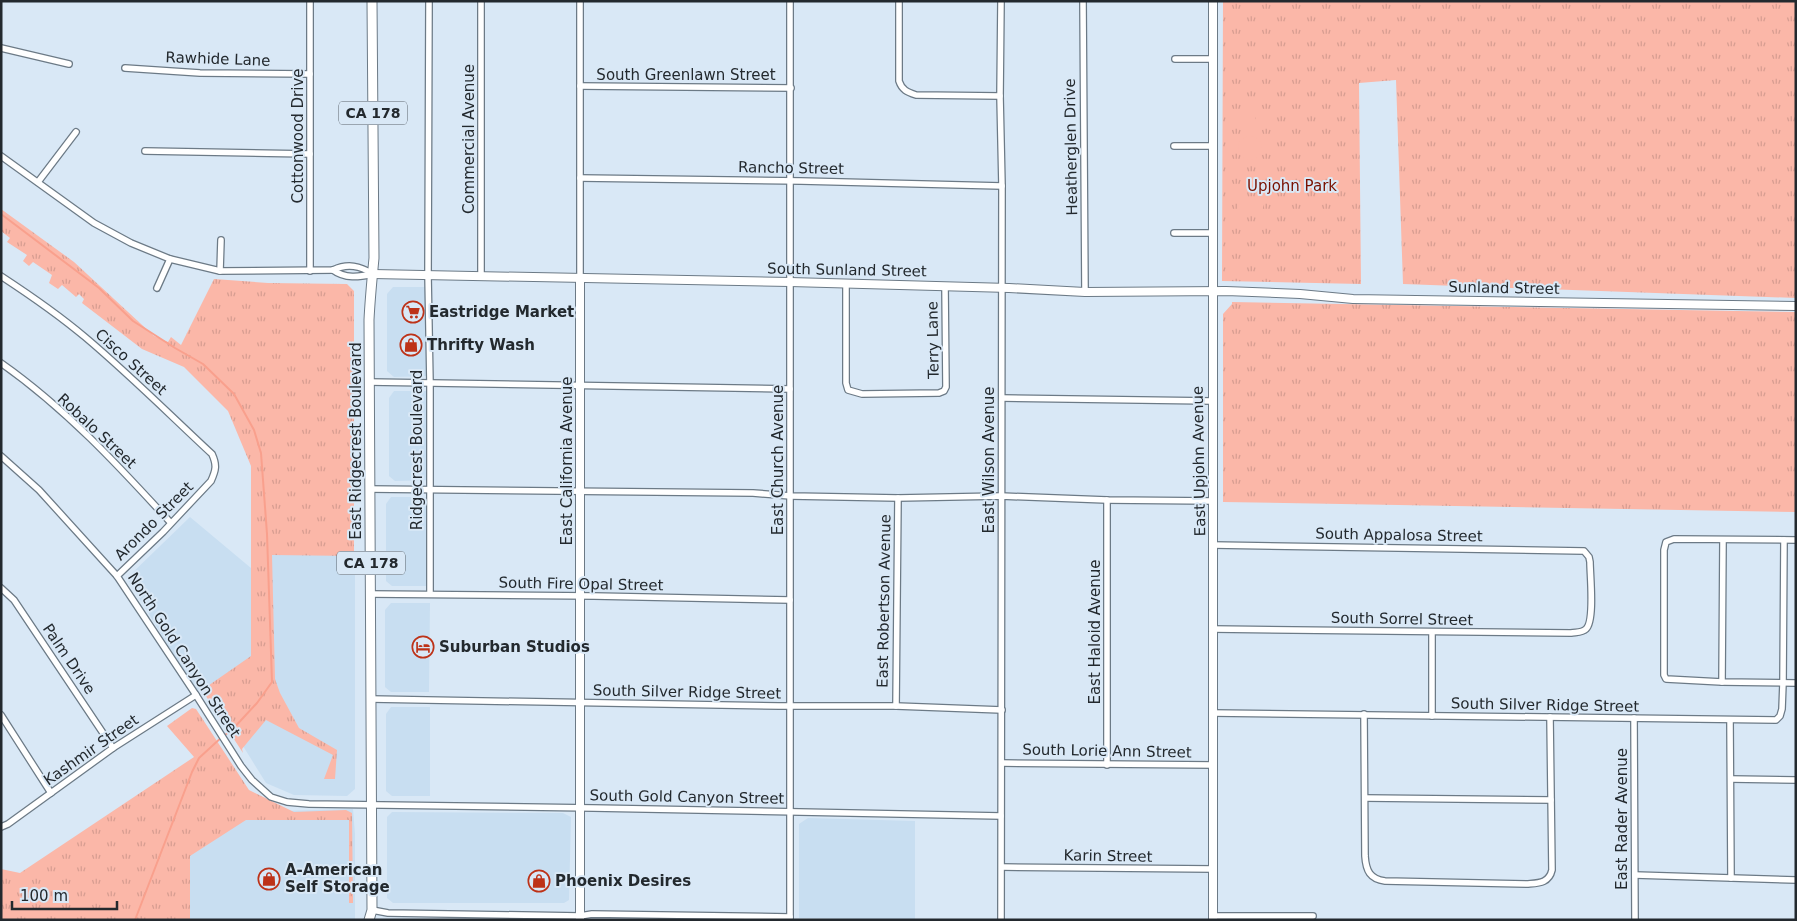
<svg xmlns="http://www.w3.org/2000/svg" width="1797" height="921" font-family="'DejaVu Sans',sans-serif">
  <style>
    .built { fill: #c8def1 }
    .grass { fill: url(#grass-tufts) }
    .garden { fill: #fbb7a8 }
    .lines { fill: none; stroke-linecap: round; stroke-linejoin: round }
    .stream { stroke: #f9a08d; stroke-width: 2 }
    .street-casing { stroke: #6c7a86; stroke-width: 8 }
    .secondary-casing { stroke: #6c7a86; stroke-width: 10 }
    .primary-casing { stroke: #6c7a86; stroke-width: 11 }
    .street { stroke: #fff; stroke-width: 5.5 }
    .secondary { stroke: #fff; stroke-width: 8 }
    .primary { stroke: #fff; stroke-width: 9 }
    .labels { text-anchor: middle; stroke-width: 4; stroke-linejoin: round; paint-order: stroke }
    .shield { fill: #d9e8f6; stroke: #5a626a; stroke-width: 1 }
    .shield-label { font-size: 14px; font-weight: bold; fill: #23292e }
    .street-label { font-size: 15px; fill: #23292e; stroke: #d9e8f6 }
    .park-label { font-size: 15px; fill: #791000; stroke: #d9e8f6 }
    .poi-label { font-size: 15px; font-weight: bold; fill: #23292e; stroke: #d9e8f6; text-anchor: start }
  </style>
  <defs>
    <pattern id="grass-tufts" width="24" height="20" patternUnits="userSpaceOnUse" patternTransform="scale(1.25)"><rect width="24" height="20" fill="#fbb7a8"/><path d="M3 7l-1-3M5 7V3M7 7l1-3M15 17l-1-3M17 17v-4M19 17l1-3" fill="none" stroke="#d79d91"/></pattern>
  </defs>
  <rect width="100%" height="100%" fill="#d9e8f6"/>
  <g class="built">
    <polygon points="393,287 432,287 431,376 394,377 387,371 387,294"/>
    <polygon points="394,391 433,391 433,480 395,481 389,476 389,398"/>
    <polygon points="391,497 430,497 430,586 392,586 386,581 386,504"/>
    <polygon points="190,517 258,574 253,660 197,693 127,578"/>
    <polygon points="272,551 355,551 355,789 347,796 294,795 266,783 243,746 268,678"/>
    <polygon points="391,603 430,603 429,692 391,692 385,687 385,610"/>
    <polygon points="391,707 430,707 430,796 392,796 386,791 386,714"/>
    <polygon points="353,809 355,834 355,920 189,920 189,849 245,812"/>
    <polygon points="392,812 563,813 571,817 569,900 564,903 393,903 387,898 387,817"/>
    <polygon points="808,818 915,821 915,920 799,918 799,824"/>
  </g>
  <g class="grass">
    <polygon points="1223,1 1796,1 1796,298 1403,284 1396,80 1359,83 1361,284 1222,281"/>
    <polygon points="1,209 74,262 154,336 168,342 171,337 181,345 214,279 268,283 347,284 354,291 354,556 272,555 275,679 280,693 299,728 337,750 335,779 324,779 333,755 266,720 242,749 243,753 202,690 251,656 251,466 228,411 184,367 142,349 82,303 84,299 79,294 76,297 62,285 58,289 49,283 52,275 33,262 29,266 23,261 27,255 7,242 10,238 1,231"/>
    <polygon points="1232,302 1796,312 1796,512 1223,502 1223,314 1232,304"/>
    <polygon points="192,708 196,709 249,790 294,812 346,810 352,813 353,903 349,903 349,820 246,820 190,856 190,920 1,920 1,869 20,873 194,757 167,726"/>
  </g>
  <g class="garden">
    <rect x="1238" y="112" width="17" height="11"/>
    <circle cx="1250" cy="148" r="12"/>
    <rect x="1238" y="200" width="25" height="16"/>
  </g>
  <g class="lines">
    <polyline class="stream" points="1,214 99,288 133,321 175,348 203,364 234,394 254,430 261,453 267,534 272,682 257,703 231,731 223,736 199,758 192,772 135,920"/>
    <g class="street-casing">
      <g id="street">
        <polyline points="429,1 428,275 430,384 430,594"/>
        <polyline points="481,1 481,276"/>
        <polyline points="580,1 580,278"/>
        <polyline points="790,1 790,920"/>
        <path d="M899,1V81C902,90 907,92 916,95L1000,96H990"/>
        <polyline points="1001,1 1000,96 1002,186 1001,920"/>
        <polyline points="1083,1 1085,292"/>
        <polyline points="1,48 69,64"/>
        <polyline points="1175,59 1213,59"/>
        <polyline points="125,68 200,73 310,74"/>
        <polyline points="580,86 791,88 778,88"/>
        <polyline points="1174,146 1213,146"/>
        <polyline points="145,151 310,154"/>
        <path d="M1,156L94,223L131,243L170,259L220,271L333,270C348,263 360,266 373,274"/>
        <polyline points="580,178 801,181 1002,186"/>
        <polyline points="38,182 76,132"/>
        <polyline points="1174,233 1212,233"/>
        <path d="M333,270C345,279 359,277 373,274"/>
        <polyline points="220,271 221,240"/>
        <polyline points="310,271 310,1"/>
        <path d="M1,276C30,295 59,315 85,337C129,374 170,415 212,454C217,465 216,470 211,481L163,532L117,576"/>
        <polyline points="846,284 846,383 848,390 862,394 939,393 944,391 946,387 945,286"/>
        <polyline points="157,288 170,259"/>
        <path d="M1,363C65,408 118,465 170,522"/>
        <polyline points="369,382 790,389"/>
        <polyline points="1002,398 1212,401"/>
        <polyline points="1,456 39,490 117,576 196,695 241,766 252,780 271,797 287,802 309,804 593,808 1001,816"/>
        <polyline points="369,489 753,493 791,496 898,498 1001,496 1107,500 1213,501"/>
        <polyline points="1796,540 1674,539 1666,542 1664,550 1664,675 1666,679 1722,682 1796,683"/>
        <polyline points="1,588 14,600 113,748"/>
        <polyline points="371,594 594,596 790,600"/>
        <path d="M1213,629L1571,633C1576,632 1582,633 1586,629C1595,621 1590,575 1590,562L1589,557L1584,551L1213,545"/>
        <polyline points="1432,632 1432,716"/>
        <polyline points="1722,682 1723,540"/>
        <polyline points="371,699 779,706 896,706 1002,710"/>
        <polyline points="896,706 898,498"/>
        <polyline points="1213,713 1776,720 1780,716 1782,709 1783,683 1784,540"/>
        <path d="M1364,714L1365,856C1366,871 1370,879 1385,881L1528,884C1539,883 1549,883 1552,870L1550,717"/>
        <polyline points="1,715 51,793"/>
        <polyline points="1634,718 1635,920"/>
        <polyline points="1730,720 1731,878"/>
        <polyline points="1002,763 1213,765"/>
        <polyline points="1107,765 1107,500"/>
        <polyline points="1731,779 1796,780"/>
        <polyline points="1365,798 1551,800"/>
        <polyline points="1,827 8,824 113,748 196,695"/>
        <polyline points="1002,867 1213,869"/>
        <polyline points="1635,875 1796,880"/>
        <polyline points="372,910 388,913 580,916 592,914 790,917"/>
        <polyline points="1213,916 1313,916"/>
      </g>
    </g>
    <g class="secondary-casing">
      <g id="secondary">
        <polyline points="1213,1 1213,920"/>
        <polyline points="373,274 790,282 1009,288 1085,292 1226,291 1300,294 1353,299 1796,306"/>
        <polyline points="580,278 580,920"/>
      </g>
    </g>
    <g class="primary-casing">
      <path id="primary" d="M369,920L372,910L369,320C370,299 372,279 374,258L372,1"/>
    </g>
    <use href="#street" class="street"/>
    <use href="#secondary" class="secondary"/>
    <use href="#primary" class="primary"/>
  </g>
  <defs>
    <g id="supermarket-ring" transform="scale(1.125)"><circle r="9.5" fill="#d9e8f6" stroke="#bd3218" stroke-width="1.5"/><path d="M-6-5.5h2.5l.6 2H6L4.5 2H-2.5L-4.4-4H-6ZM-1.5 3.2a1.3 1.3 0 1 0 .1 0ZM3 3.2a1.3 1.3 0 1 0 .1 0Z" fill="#bd3218"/></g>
    <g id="shop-ring" transform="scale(1.125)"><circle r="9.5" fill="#d9e8f6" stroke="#bd3218" stroke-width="1.5"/><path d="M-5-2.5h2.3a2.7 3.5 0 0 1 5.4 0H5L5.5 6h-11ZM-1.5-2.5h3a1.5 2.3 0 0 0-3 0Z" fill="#bd3218"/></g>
    <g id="hotel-ring" transform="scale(1.125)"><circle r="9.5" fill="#d9e8f6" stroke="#bd3218" stroke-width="1.5"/><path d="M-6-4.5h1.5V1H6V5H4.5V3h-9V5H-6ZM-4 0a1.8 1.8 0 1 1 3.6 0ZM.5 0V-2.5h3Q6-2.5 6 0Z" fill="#bd3218"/></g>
  </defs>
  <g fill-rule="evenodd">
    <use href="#supermarket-ring" x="413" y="312"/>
    <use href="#shop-ring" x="411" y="345"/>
    <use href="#hotel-ring" x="423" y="647"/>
    <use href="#shop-ring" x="269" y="879"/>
    <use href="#shop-ring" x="539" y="881"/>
  </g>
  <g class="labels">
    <g class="shield">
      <rect x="339" y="101.5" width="68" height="23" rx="4"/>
      <rect x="337" y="551.5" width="68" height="23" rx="4"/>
    </g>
    <g class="shield-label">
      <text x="373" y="118">CA 178</text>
      <text x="371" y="568">CA 178</text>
    </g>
    <g class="street-label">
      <text transform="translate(218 59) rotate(2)" y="5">Rawhide Lane</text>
      <text x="686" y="80">South Greenlawn Street</text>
      <text transform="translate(298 136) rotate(-90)" y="5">Cottonwood Drive</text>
      <text transform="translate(469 139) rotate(-90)" y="5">Commercial Avenue</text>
      <text transform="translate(1071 147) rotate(-91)" y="5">Heatherglen Drive</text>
      <text transform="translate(791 168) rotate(1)" y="5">Rancho Street</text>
      <text transform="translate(847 270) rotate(1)" y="5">South Sunland Street</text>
      <text transform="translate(1504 288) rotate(1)" y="5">Sunland Street</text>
      <text transform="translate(933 340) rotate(-91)" y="5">Terry Lane</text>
      <text transform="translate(131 362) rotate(42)" y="5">Cisco Street</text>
      <text transform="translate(97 431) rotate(43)" y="5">Robalo Street</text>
      <text transform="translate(356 441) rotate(-90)" y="5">East Ridgecrest Boulevard</text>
      <text transform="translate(417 450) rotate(-90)" y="5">Ridgecrest Boulevard</text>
      <text transform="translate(778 460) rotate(-90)" y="5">East Church Avenue</text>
      <text transform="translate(989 460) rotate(-90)" y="5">East Wilson Avenue</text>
      <text transform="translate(567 461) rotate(-90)" y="5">East California Avenue</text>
      <text transform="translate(1199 461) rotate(-91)" y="5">East Upjohn Avenue</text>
      <text transform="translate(154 521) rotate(-45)" y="5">Arondo Street</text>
      <text transform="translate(1399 535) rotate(1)" y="5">South Appalosa Street</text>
      <text transform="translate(581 584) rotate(1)" y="5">South Fire Opal Street</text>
      <text transform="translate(884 601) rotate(-89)" y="5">East Robertson Avenue</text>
      <text transform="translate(1402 619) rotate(1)" y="5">South Sorrel Street</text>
      <text transform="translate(1095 632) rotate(-90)" y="5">East Haloid Avenue</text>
      <text transform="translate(184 655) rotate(57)" y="5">North Gold Canyon Street</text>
      <text transform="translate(69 659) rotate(56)" y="5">Palm Drive</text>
      <text transform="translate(687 692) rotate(1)" y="5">South Silver Ridge Street</text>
      <text transform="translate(1545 705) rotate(1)" y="5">South Silver Ridge Street</text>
      <text transform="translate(91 750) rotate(-35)" y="5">Kashmir Street</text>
      <text transform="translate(1107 751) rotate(1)" y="5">South Lorie Ann Street</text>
      <text transform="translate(687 797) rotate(1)" y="5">South Gold Canyon Street</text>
      <text transform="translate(1622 819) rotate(-90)" y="5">East Rader Avenue</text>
      <text transform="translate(1108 856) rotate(1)" y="5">Karin Street</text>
    </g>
    <g class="park-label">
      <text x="1292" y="191">Upjohn Park</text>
    </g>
    <g class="poi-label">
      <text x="429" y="317">Eastridge Market</text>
      <text x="427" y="350">Thrifty Wash</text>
      <text x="439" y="652">Suburban Studios</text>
      <text x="285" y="875">A-American<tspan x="285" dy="17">Self Storage</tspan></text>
      <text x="555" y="886">Phoenix Desires</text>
    </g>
  </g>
  <rect width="1797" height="921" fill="none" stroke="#23292e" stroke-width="5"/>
  <path d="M12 901v8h105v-8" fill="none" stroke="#23292e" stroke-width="2.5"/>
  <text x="20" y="901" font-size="15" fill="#23292e" stroke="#d9e8f6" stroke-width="4" paint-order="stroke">100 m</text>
</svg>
